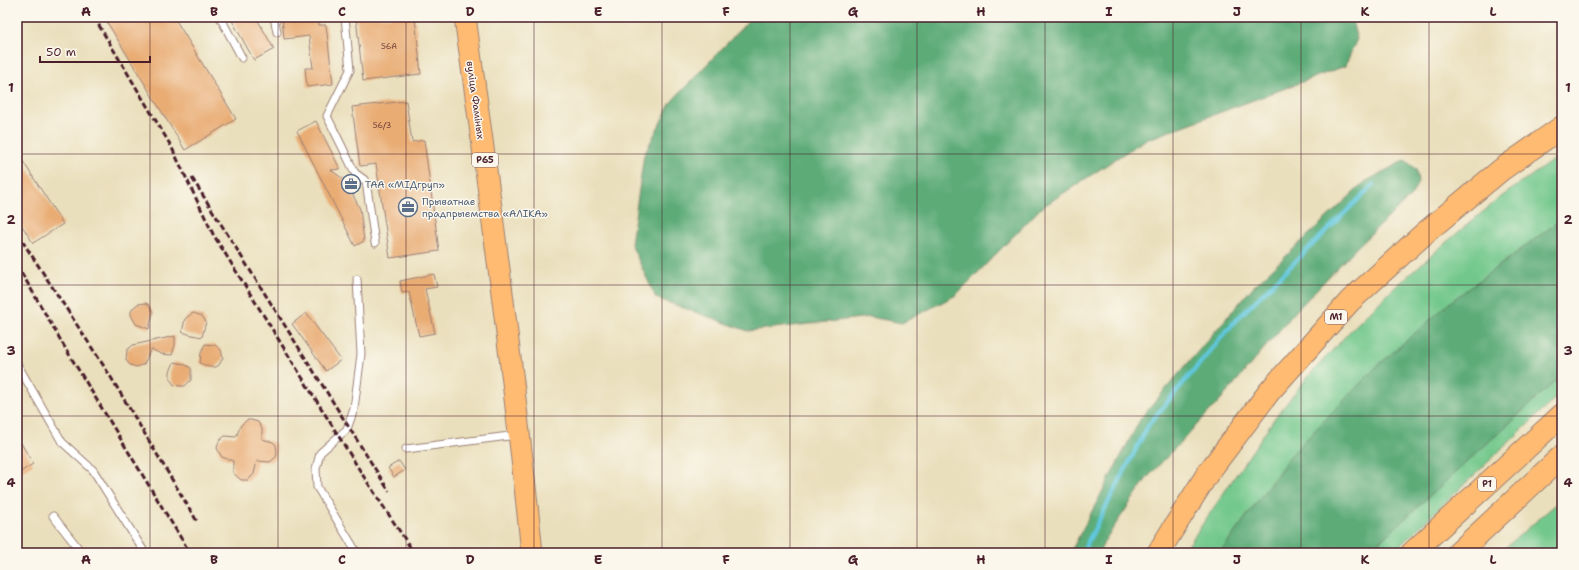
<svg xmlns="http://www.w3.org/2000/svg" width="1579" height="570" font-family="'Shantell Sans',sans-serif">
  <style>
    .green { fill: #72c88c; stroke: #5e745c }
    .forest { fill: #5dac78; stroke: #546652 }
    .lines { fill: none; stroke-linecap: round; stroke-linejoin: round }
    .stream { stroke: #60c7dd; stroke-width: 4.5 }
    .building { fill: #e9ac73 }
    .service-casing { stroke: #9a7f74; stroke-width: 9 }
    .primary-casing { stroke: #9a7f74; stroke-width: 23 }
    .trunk-casing { stroke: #9a7f74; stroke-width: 24 }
    .motorway-casing { stroke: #9a7f74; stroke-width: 24 }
    .service { stroke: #fff; stroke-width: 7 }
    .primary { stroke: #ffbb71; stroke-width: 21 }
    .trunk { stroke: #ffbb71; stroke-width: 22 }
    .motorway { stroke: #ffbb71; stroke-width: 22 }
    .rail { stroke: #4a1f2b; stroke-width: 3; stroke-dasharray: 6 3; stroke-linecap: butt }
    .grid { fill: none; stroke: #4a1f2b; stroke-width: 1; stroke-opacity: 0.55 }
    .labels { text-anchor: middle; stroke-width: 3; stroke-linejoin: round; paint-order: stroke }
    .number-label { font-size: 8px; fill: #72423d }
    .shield { fill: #fbf7ec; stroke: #7f6065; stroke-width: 1 }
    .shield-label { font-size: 9px; font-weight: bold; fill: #4a1f2b }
    .street-label { font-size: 10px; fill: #4a1f2b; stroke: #fbf7ec }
    .service-label { font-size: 10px; fill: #4e5e75; stroke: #fbf7ec; text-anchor: start }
    .neatline { fill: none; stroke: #4a1f2b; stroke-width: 1.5 }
    .grid-label { font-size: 13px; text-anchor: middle; font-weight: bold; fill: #4a1f2b }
  </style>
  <rect width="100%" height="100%" fill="#fbf7ec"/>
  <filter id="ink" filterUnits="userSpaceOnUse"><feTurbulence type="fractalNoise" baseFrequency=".025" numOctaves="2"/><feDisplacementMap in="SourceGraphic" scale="8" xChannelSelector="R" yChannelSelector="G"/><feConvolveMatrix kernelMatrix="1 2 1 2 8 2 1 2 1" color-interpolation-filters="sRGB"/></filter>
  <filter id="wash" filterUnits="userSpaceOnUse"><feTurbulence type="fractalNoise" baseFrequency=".012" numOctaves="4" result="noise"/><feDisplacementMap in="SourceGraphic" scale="16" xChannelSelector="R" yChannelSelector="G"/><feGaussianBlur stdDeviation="0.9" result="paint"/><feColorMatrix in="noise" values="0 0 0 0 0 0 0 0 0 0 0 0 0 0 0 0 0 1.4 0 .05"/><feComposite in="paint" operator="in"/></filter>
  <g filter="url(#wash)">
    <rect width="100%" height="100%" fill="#eadfbc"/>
    <g class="green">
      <polygon points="1562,154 1562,219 1453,300 1292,454 1220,553 1183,553 1274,419 1306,379 1352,329 1393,289 1450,239 1501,197"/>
      <polygon points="1562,375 1562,392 1392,553 1367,553"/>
      <polygon points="1562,499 1562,553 1499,553"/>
    </g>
    <g class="forest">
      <polygon points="752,17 1351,17 1357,39 1345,66 1143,141 1041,208 956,295 902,323 870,317 748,331 656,298 631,244 644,155 671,102"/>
      <polygon points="1405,160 1416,169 1418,182 1412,195 1358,246 1295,312 1224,396 1147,478 1105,540 1099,553 1070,553 1141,418 1253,287 1366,181"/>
      <polygon points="1562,219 1562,375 1367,553 1220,553 1292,454 1375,368 1453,300"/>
    </g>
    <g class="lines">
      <polyline class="stream" points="1082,553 1149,424 1235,321 1373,185"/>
    </g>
    <g id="blocks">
      <g class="building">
        <polygon points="104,17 174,17 236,119 185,150"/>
        <polygon points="230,17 256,17 274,49 254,60"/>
        <polygon points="282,17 318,17 319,25 326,25 333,84 307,87 305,68 313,68 309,36 284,39"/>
        <polygon points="356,17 415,17 421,74 363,81"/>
        <polygon points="406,101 412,142 424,140 439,251 390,258 376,164 360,166 352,107"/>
        <polygon points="316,121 340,169 331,170 346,181 360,209 364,241 355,246 297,131"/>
        <polygon points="17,152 63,224 33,243 17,218"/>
        <polygon points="434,274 437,287 425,289 435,333 419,336 409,292 402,293 400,281"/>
        <polygon points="146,303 149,305 153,312 149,329 136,324 131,315 131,311 135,306 138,304"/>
        <polygon points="194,313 202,316 206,322 202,337 192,335 182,332 185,319 191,314"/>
        <polygon points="306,313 341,360 326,371 292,324"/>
        <polygon points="175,336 175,345 172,355 161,354 151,349 144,364 137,367 130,365 126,360 127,350 133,345"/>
        <polygon points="205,344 215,345 221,350 223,358 219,365 216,367 209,367 200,363 201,353"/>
        <polygon points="174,362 184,364 191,368 191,380 185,386 181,386 174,385 170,379 170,372"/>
        <polygon points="247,420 251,420 258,422 262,429 262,439 273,442 276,445 277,453 276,457 270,462 257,461 254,474 248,480 241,480 233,473 233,461 222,457 220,454 217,448 219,441 225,436 236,437 241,425"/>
        <polygon points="17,436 33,464 17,474"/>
        <polygon points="399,461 405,470 394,477 388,468"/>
      </g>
    </g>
  </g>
  <g filter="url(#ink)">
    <use href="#blocks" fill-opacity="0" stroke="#9a7f74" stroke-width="1"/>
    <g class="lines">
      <g class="service-casing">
        <g id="service">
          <polyline points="220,17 242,58"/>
          <polyline points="274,17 277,32"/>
          <polyline points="345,17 350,70 327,116 355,173 366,181 375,243"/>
          <polyline points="17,364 62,442 93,470 145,553"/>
          <polyline points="406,449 517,435"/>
          <polyline points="53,516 82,553"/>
          <polyline points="357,553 317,487 316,469 320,453 347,429 354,409 361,354 357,279"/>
        </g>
      </g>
      <g class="primary-casing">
        <path id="primary" d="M465,17C490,195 514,374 532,553"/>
      </g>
      <g class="trunk-casing">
        <g id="trunk">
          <polyline points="1412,553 1562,415"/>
          <polyline points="1458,553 1562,456"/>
        </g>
      </g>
      <g class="motorway-casing">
        <polyline id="motorway" points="1158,553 1208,473 1269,392 1350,301 1426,232 1501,170 1562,127"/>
      </g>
      <use href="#service" class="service"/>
      <use href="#primary" class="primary"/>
      <use href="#trunk" class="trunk"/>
      <use href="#motorway" class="motorway"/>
      <g class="rail">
        <polyline points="94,17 171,146 213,234 364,477 414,553"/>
        <polyline points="192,178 389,491"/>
        <polyline points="17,233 109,374 198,523"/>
        <polyline points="17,265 64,346 190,553"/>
      </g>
    </g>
  </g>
  <path class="grid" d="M150,17V553M278,17V553M406,17V553M534,17V553M662,17V553M790,17V553M917,17V553M1045,17V553M1173,17V553M1301,17V553M1429,17V553M17,154H1562M17,285H1562M17,416H1562"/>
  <defs>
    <g id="office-ring" transform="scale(1)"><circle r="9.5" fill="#fbf7ec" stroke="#5c6f8a" stroke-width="1.5"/><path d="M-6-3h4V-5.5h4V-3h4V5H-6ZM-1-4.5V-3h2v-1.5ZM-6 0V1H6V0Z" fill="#5c6f8a"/></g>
  </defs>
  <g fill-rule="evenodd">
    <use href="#office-ring" x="351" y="184"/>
    <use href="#office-ring" x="408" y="207"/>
  </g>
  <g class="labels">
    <g class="number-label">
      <text x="389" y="49">56А</text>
      <text x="382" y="128">56/3</text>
    </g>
    <g class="shield">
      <rect x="472" y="153" width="26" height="14" rx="3"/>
      <rect x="1325" y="310" width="22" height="14" rx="3"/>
      <rect x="1478" y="477" width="18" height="14" rx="3"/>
    </g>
    <g class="shield-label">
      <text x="485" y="163">Р65</text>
      <text x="1336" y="320">М1</text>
      <text x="1487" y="487">Р1</text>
    </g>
    <g class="street-label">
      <text transform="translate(476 100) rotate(82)" y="4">вуліца Фаміных</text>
    </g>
    <g class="service-label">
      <text x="365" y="188">ТАА «МІДгруп»</text>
      <text x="422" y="205">Прыватнае<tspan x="422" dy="12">прадпрыемства «АЛІКА»</tspan></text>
    </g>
  </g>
  <rect width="1579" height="570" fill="none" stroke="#fbf7ec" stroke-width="44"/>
  <path d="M40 56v6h110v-6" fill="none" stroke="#4a1f2b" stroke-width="2"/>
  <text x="46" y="56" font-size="12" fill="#4a1f2b" stroke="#fbf7ec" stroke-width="3" paint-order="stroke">50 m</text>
  <rect x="22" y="22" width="1535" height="526" class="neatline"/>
  <g class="grid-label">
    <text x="86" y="16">A</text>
    <text x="214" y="16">B</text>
    <text x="342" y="16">C</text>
    <text x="470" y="16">D</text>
    <text x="598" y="16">E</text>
    <text x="726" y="16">F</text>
    <text x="853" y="16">G</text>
    <text x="981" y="16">H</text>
    <text x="1109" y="16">I</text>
    <text x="1237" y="16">J</text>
    <text x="1365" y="16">K</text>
    <text x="1493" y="16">L</text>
    <text x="11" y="92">1</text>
    <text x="1568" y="92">1</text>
    <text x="11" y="224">2</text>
    <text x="1568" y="224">2</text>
    <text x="11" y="355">3</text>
    <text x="1568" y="355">3</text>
    <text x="11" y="487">4</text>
    <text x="1568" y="487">4</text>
    <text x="86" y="564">A</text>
    <text x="214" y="564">B</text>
    <text x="342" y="564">C</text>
    <text x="470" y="564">D</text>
    <text x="598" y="564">E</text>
    <text x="726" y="564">F</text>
    <text x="853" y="564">G</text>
    <text x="981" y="564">H</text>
    <text x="1109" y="564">I</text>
    <text x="1237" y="564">J</text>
    <text x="1365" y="564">K</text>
    <text x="1493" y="564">L</text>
  </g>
</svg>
